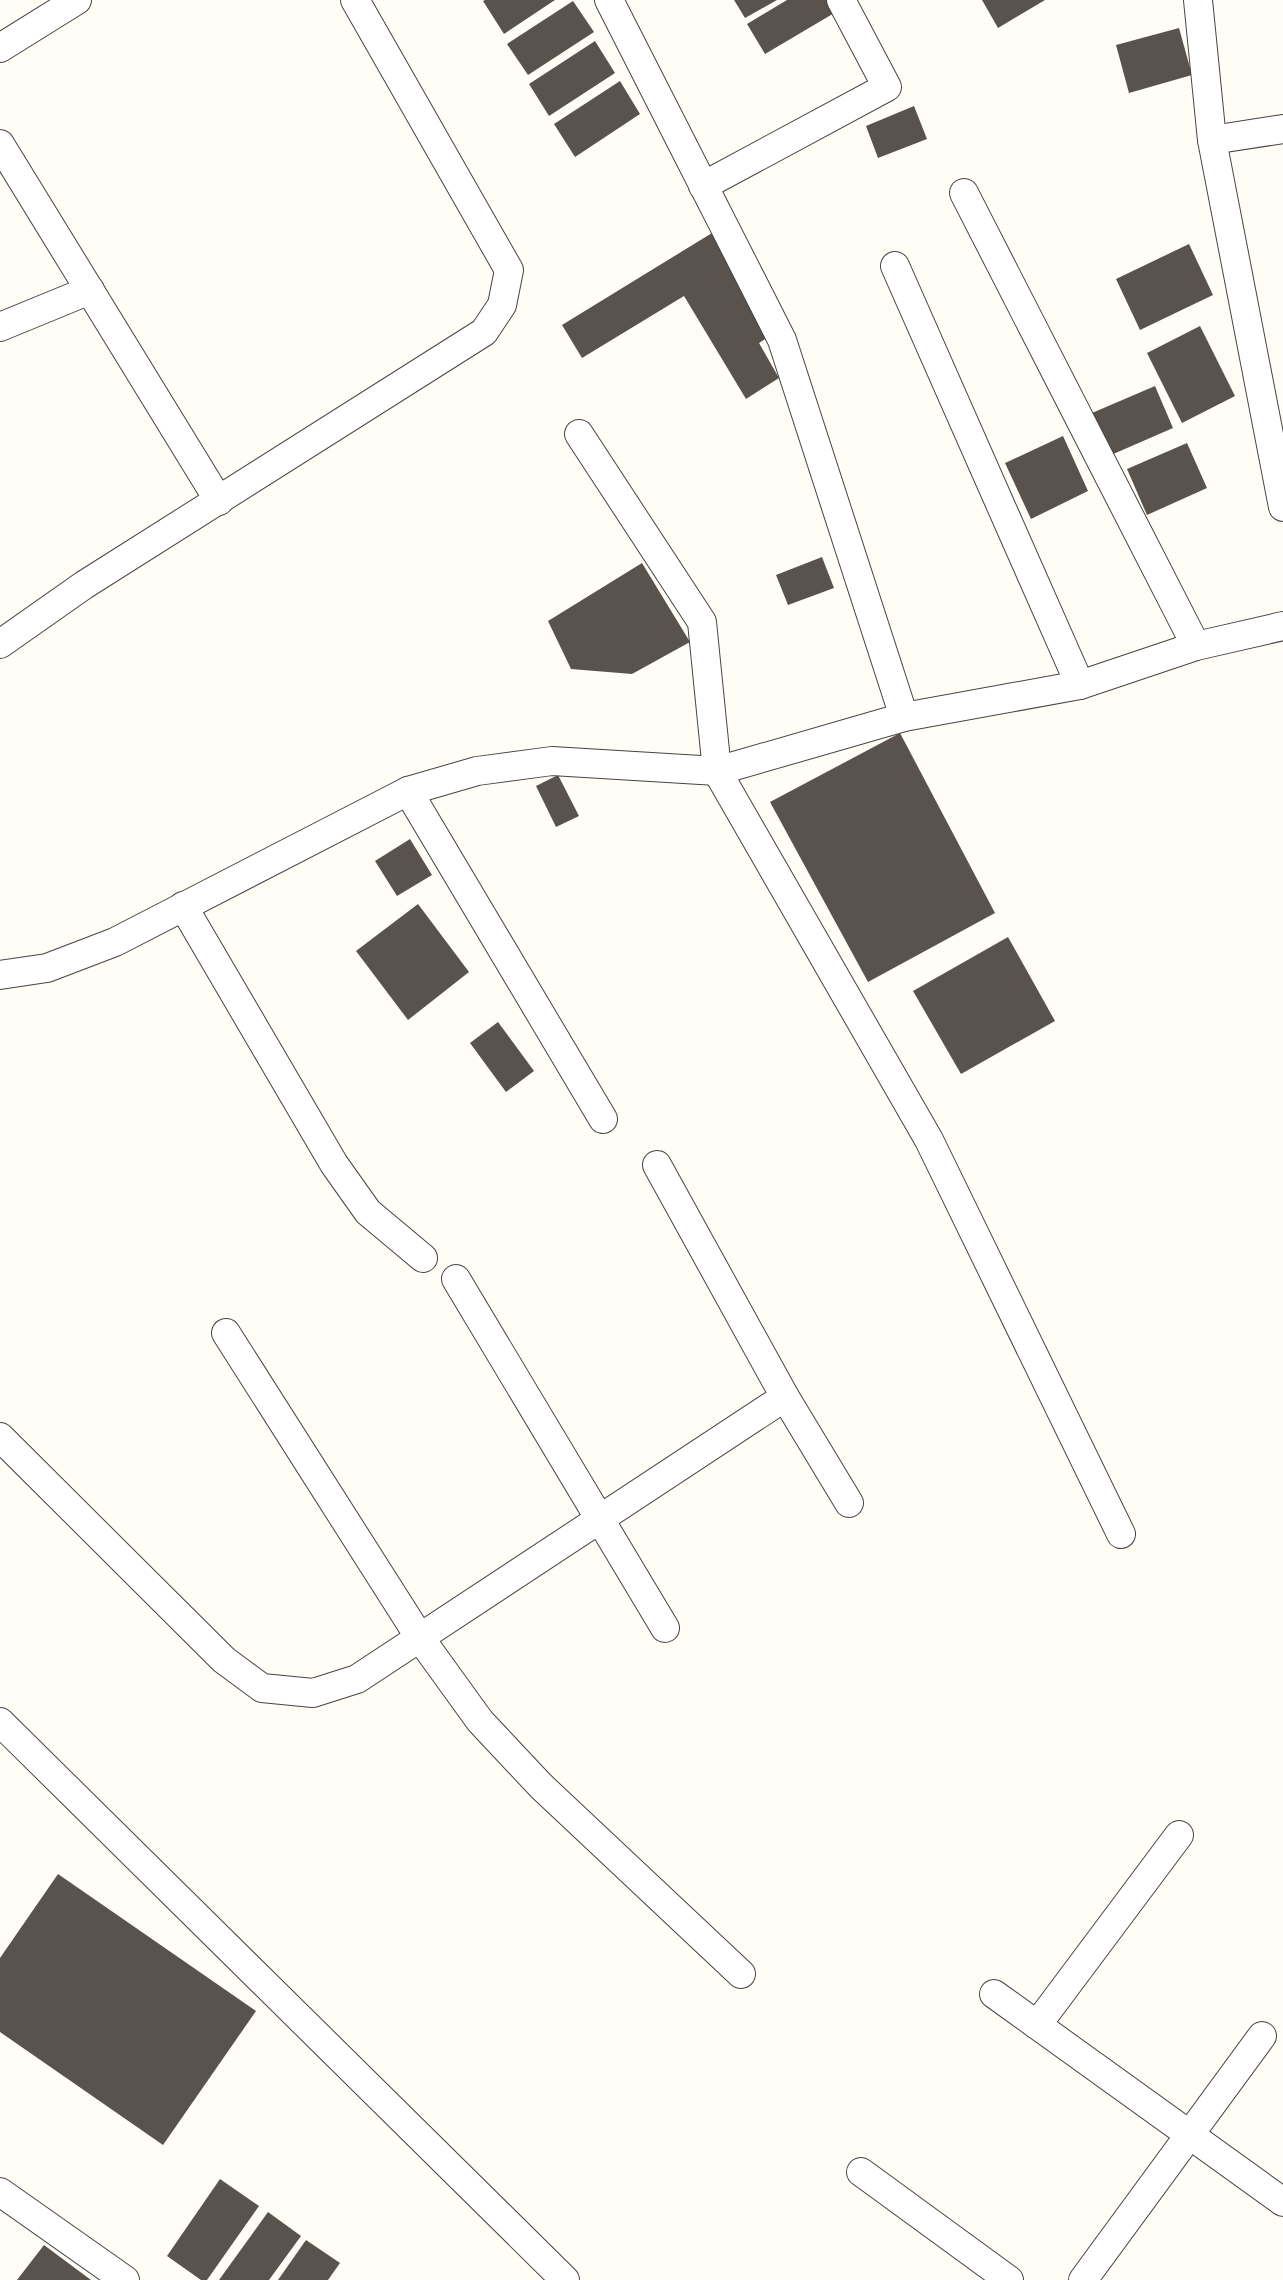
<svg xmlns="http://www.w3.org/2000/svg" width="1283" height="2280" font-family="Merriweather,serif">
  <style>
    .building { fill: #5a524d }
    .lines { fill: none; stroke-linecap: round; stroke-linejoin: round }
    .minor-casing { stroke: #444; stroke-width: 30 }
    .minor { stroke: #fff; stroke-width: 28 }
  </style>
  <rect width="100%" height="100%" fill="#fffdf5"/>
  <g class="building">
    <polygon points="485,0 555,0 504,34 483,1"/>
    <polygon points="734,0 777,0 745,18"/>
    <polygon points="787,0 829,0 836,12 765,54 747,24"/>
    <polygon points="982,0 1045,0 998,28"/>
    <polygon points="573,1 594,32 528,75 507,44"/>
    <polygon points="1179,28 1192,75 1129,93 1116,45"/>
    <polygon points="595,41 615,73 549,116 529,84"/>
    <polygon points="620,81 640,114 575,157 554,124"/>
    <polygon points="914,106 927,139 878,158 866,126"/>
    <polygon points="712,233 773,334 759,343 779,378 746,399 684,296 582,358 562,325"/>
    <polygon points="1189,244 1213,295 1140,330 1116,279"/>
    <polygon points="1200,326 1235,396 1182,423 1147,353"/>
    <polygon points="1155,386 1173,428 1111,455 1092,413"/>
    <polygon points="1063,436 1088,491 1031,519 1005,463"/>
    <polygon points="1187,443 1207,488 1147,515 1127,469"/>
    <polygon points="822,557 834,588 788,605 776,575"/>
    <polygon points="642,563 690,642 632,674 571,669 548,621"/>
    <polygon points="900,733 995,913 868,982 770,802"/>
    <polygon points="558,775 579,816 556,827 536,786"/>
    <polygon points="410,839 432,875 397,896 375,861"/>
    <polygon points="418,904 469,972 408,1020 356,951"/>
    <polygon points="1008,937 1055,1021 961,1074 913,991"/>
    <polygon points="498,1022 534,1071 506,1092 470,1043"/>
    <polygon points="58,1874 256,2011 163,2145 0,2032 0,1958"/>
    <polygon points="220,2179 259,2206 207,2280 201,2280 167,2256"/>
    <polygon points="268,2212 301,2236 269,2280 219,2280"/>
    <polygon points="306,2240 340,2263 328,2280 278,2280"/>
    <polygon points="44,2245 91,2280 17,2280"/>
  </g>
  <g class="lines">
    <g class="minor-casing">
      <g id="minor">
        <polyline points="609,0 782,340 904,717"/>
        <polyline points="1198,0 1212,140 1283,507"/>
        <polyline points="0,48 77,0"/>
        <polyline points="1212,140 1283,129"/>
        <polyline points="0,144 219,501"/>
        <polyline points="703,186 887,87 841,0"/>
        <polyline points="964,193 1196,646"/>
        <polyline points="895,266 1080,685"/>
        <polyline points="0,327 90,290"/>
        <polyline points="579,434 702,622 717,771 929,1140 1121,1534"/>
        <polyline points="0,644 84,585 484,332 502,305 509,270 355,0"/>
        <polyline points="408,791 603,1119"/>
        <polyline points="183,906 334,1164 368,1212 423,1258"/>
        <polyline points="0,975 47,968 115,942 408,791 477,771 552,761 717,771 904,717 1080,685 1196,646 1283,626"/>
        <polyline points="657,1165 785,1397 849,1503"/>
        <polyline points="456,1279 665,1628"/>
        <polyline points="226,1333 420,1638 480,1721 541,1786 741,1974"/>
        <polyline points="0,1437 224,1660 262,1688 313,1693 357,1679 785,1397"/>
        <polyline points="0,1722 565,2280"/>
        <polyline points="994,1994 1283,2202"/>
        <polyline points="1037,2025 1179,1835"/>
        <polyline points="861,2172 1009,2280"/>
        <polyline points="0,2192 125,2280"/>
        <polyline points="1083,2280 1262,2036"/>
      </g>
    </g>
    <use href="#minor" class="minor"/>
  </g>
</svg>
